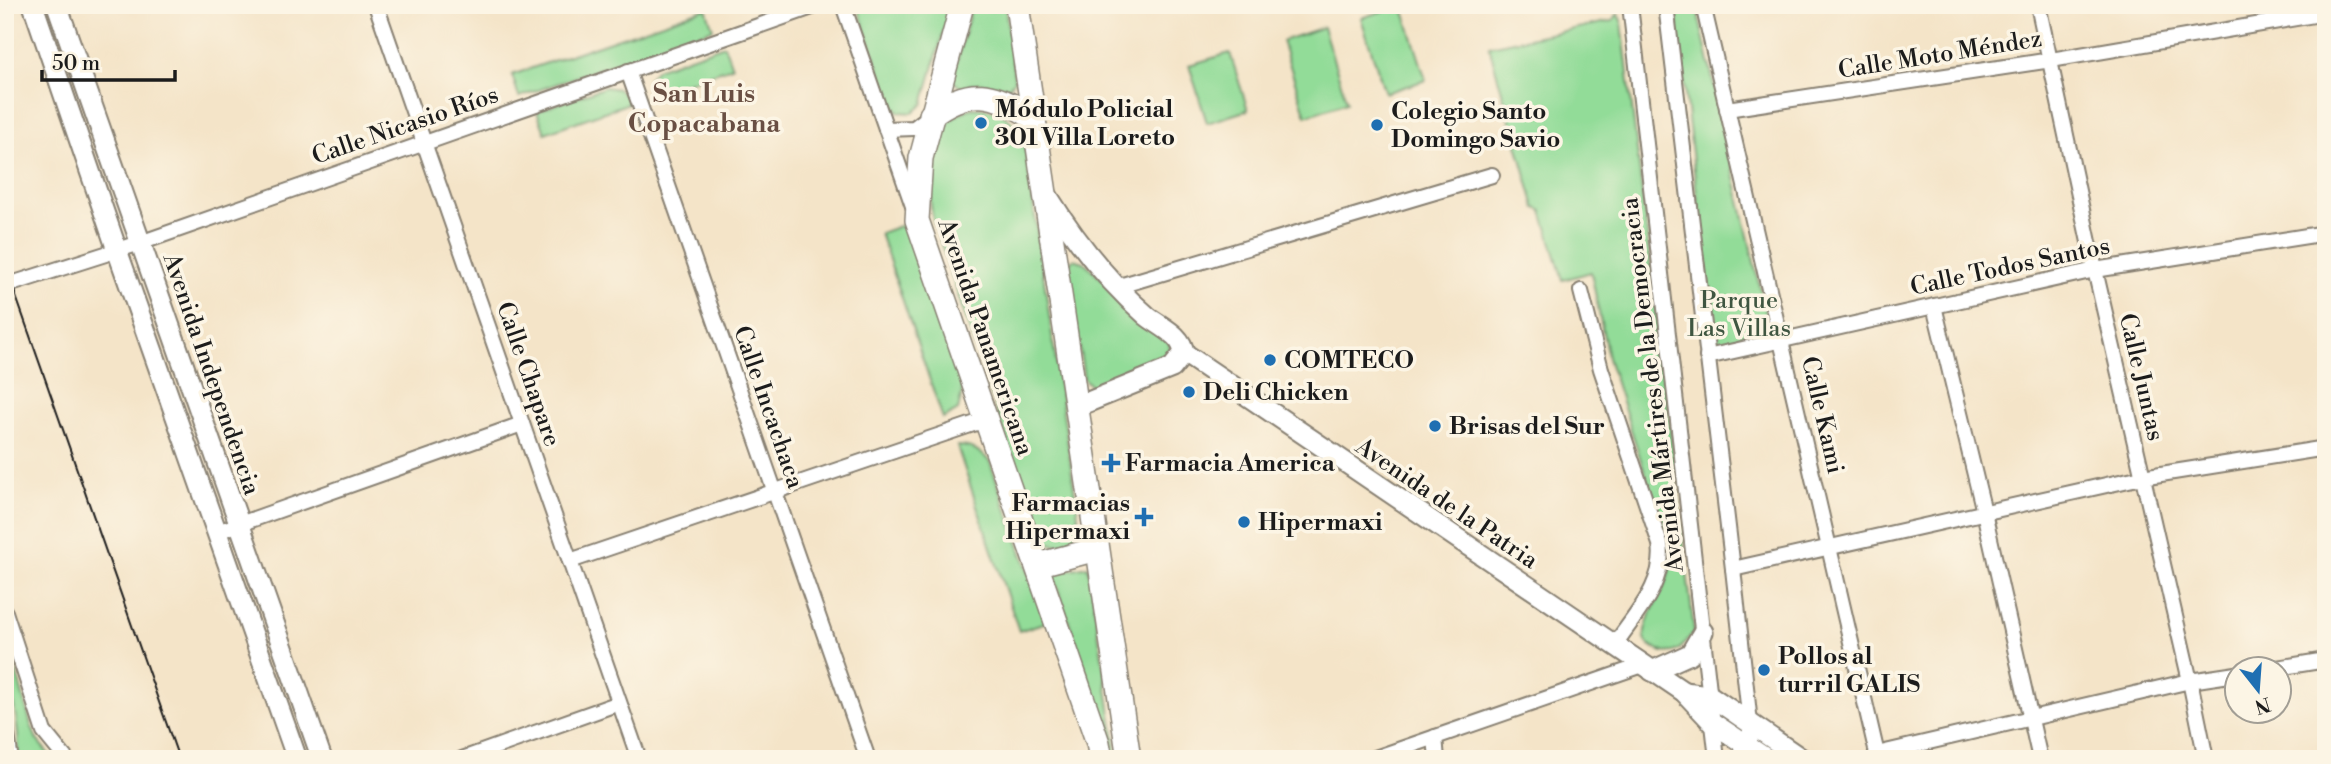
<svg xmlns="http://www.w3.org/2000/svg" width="2331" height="764" font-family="'Libre Bodoni',serif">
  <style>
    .green { fill: #92dc98; stroke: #577c5a; stroke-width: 2 }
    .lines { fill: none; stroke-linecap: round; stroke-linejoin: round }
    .minor-casing { stroke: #888072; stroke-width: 18 }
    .secondary-casing { stroke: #888072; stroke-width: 23 }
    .primary-casing { stroke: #888072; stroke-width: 26 }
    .minor { stroke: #fff; stroke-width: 14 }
    .secondary { stroke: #fff; stroke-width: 19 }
    .primary { stroke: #fff; stroke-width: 23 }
    .tram { stroke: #1c1c1c; stroke-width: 2 }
    .poi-dot { fill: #1f6fb2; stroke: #fcf5e5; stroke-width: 2.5 }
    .labels { text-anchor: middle; stroke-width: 7; stroke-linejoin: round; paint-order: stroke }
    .street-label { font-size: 24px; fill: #1c1c1c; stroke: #fcf5e5 }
    .poi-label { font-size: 24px; font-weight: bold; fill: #1c1c1c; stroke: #fcf5e5; text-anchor: start }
    .park-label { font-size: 24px; fill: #3f5641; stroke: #fcf5e5 }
    .neighbourhood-label { font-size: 26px; font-weight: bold; fill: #694f43; stroke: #fcf5e5 }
  </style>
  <rect width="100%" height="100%" fill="#fcf5e5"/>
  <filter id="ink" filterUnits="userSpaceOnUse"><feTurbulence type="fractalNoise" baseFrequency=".0143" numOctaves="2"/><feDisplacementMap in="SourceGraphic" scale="14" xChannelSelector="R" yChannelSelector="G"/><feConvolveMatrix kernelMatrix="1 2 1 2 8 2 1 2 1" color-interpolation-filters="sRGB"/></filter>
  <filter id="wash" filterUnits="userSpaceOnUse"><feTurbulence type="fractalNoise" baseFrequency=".00686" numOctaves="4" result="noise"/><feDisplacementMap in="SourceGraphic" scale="28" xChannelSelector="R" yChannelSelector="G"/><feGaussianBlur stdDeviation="1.57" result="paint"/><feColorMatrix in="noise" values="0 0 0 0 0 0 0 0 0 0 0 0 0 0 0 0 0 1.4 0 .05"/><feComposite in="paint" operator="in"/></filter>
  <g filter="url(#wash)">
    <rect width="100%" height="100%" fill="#f4e4c8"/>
    <g class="green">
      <polygon points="857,5 951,5 923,104 913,113 899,112 890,101"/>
      <polygon points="972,5 1005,5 1014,76 1014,81 1009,87 978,83 960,87 952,80"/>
      <polygon points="1402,5 1426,80 1385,93 1361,18"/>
      <path d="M1675,5H1696L1767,320C1762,342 1737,342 1718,347L1714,344Z"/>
      <polygon points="706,8 713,29 519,97 512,75"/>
      <path d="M1618,14L1622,23L1694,631C1684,647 1675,659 1656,649C1650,646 1646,644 1645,638C1641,619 1673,585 1671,554L1608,358L1591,272L1563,280L1542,211L1535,207L1489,46L1612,21Z"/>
      <polygon points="1323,27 1347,102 1306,116 1282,41"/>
      <polygon points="724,45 732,67 647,96 648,79 656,69"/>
      <polygon points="1230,53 1248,110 1207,123 1189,65"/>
      <polygon points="605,87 618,89 632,102 545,133 537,111"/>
      <path d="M972,108C1001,108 1018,120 1025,148L1079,522L1075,536C1062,549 1049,547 1037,534L933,220C926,178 925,124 972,108Z"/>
      <polygon points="908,223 961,379 962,393 958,410 943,419 880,233"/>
      <polygon points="1073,259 1084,262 1170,343 1168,357 1161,363 1098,388 1092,387 1084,379 1067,266"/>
      <path d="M957,446C973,446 980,451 990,462L1046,622L1019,631Z"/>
      <polygon points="1088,566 1118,759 1112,759 1101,715 1053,575 1062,571"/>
      <path d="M5,630L31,725L37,740L53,759H16C24,740 9,686 6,664C4,653 5,641 5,630Z"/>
    </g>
  </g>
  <g filter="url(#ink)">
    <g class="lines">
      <g class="minor-casing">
        <g id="minor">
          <polyline points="376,5 639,759"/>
          <polyline points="843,5 914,209"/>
          <polyline points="1630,5 1717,759"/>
          <polyline points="1666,5 1733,569 1750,723 1750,755"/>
          <polyline points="1703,5 1877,754"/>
          <polyline points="2038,5 2095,270 2190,681 2206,759"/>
          <polyline points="628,71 868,759"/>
          <polyline points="1727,109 2051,60 2326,13"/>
          <polyline points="886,129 914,128 931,115"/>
          <polyline points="5,286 140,243 818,5"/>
          <polyline points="1116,287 1492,175"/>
          <path d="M1581,291L1601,369L1660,544C1666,584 1635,614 1614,646"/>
          <polyline points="1934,306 1984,512 2040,759"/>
          <polyline points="1707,357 2095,270 2326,233"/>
          <polyline points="217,532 522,424"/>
          <polyline points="570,561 985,420"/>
          <polyline points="1733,569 2142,477 2326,448"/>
          <polyline points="5,612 44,732 66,759"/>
          <polyline points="2265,670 2326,660"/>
          <polyline points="5,721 10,754 8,759"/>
          <polyline points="1435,737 1437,759"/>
          <polyline points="462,759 619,703"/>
          <polyline points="1372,759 1643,665"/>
          <polyline points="1873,759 1877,754 2190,681 2236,674"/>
        </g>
      </g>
      <g class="secondary-casing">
        <g id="secondary">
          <polyline points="33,5 117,250 297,759"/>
          <polyline points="57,5 322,759"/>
          <path d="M1047,195C1075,240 1107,281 1147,316C1161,327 1182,335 1184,353L1684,692L1713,723L1767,759"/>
          <polyline points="1076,407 1172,368 1184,353"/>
          <polyline points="1652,671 1690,654 1703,632"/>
          <polyline points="1684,692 1709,695 1802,759"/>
        </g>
      </g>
      <g class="primary-casing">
        <g id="primary">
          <polyline points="962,5 921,158 917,220 1098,743 1101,759"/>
          <polyline points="1017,5 1129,759"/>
          <path d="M931,115C969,86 994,92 1032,117"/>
          <polyline points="1037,565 1097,549"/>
        </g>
      </g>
      <use href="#minor" class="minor"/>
      <use href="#secondary" class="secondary"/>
      <use href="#primary" class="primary"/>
      <polyline class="tram" points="5,265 179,759"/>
    </g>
  </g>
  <g class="poi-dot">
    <circle cx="981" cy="123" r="7"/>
    <circle cx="1377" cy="125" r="7"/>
    <circle cx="1270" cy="360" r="7"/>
    <circle cx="1189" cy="392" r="7"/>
    <circle cx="1435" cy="426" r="7"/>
    <path d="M1107.5 452.5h7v7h7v7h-7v7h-7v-7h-7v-7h7z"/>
    <path d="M1140.5 506.5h7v7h7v7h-7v7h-7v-7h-7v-7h7z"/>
    <circle cx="1244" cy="522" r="7"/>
    <circle cx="1764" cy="670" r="7"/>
  </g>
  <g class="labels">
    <g class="street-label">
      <text transform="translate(1940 54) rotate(-9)" y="8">Calle Moto Méndez</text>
      <text transform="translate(405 125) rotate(-19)" y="8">Calle Nicasio Ríos</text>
      <text transform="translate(2010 266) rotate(-12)" y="8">Calle Todos Santos</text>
      <text transform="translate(986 337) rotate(71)" y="8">Avenida Panamericana</text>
      <text transform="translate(212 374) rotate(71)" y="8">Avenida Independencia</text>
      <text transform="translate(529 374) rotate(71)" y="8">Calle Chapare</text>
      <text transform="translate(2142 377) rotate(77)" y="8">Calle Juntas</text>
      <text transform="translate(1652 385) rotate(-97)" y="8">Avenida Mártires de la Democracia</text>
      <text transform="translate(769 407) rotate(71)" y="8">Calle Incachaca</text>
      <text transform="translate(1823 415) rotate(77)" y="8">Calle Kami</text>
      <text transform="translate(1447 503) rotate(34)" y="8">Avenida de la Patria</text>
    </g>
    <g class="poi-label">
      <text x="995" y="117">Módulo Policial<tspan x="995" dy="28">301 Villa Loreto</tspan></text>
      <text x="1391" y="119">Colegio Santo<tspan x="1391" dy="28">Domingo Savio</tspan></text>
      <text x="1284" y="368">COMTECO</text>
      <text x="1203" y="400">Deli Chicken</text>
      <text x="1449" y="434">Brisas del Sur</text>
      <text x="1125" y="471">Farmacia America</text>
      <text x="1130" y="511" text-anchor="end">Farmacias<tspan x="1130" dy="28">Hipermaxi</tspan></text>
      <text x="1258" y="530">Hipermaxi</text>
      <text x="1778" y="664">Pollos al<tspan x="1778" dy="28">turril GALIS</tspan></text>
    </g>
    <g class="park-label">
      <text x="1739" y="308">Parque<tspan x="1739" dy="28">Las Villas</tspan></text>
    </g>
    <g class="neighbourhood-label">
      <text x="704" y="102">San Luis<tspan x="704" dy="30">Copacabana</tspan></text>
    </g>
  </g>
  <rect width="2331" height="764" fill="none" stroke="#fcf5e5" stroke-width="28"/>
  <g transform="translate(2258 690) rotate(163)"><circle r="33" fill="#fcf5e5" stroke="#a29e95" stroke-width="2"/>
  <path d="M0-5L12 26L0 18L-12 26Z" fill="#1f6fb2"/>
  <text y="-10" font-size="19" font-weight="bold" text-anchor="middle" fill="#1c1c1c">N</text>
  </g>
  <path d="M42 70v10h133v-10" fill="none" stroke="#1c1c1c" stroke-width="3.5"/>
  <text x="52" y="70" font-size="21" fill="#1c1c1c" stroke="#fcf5e5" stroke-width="5" paint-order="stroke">50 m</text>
</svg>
